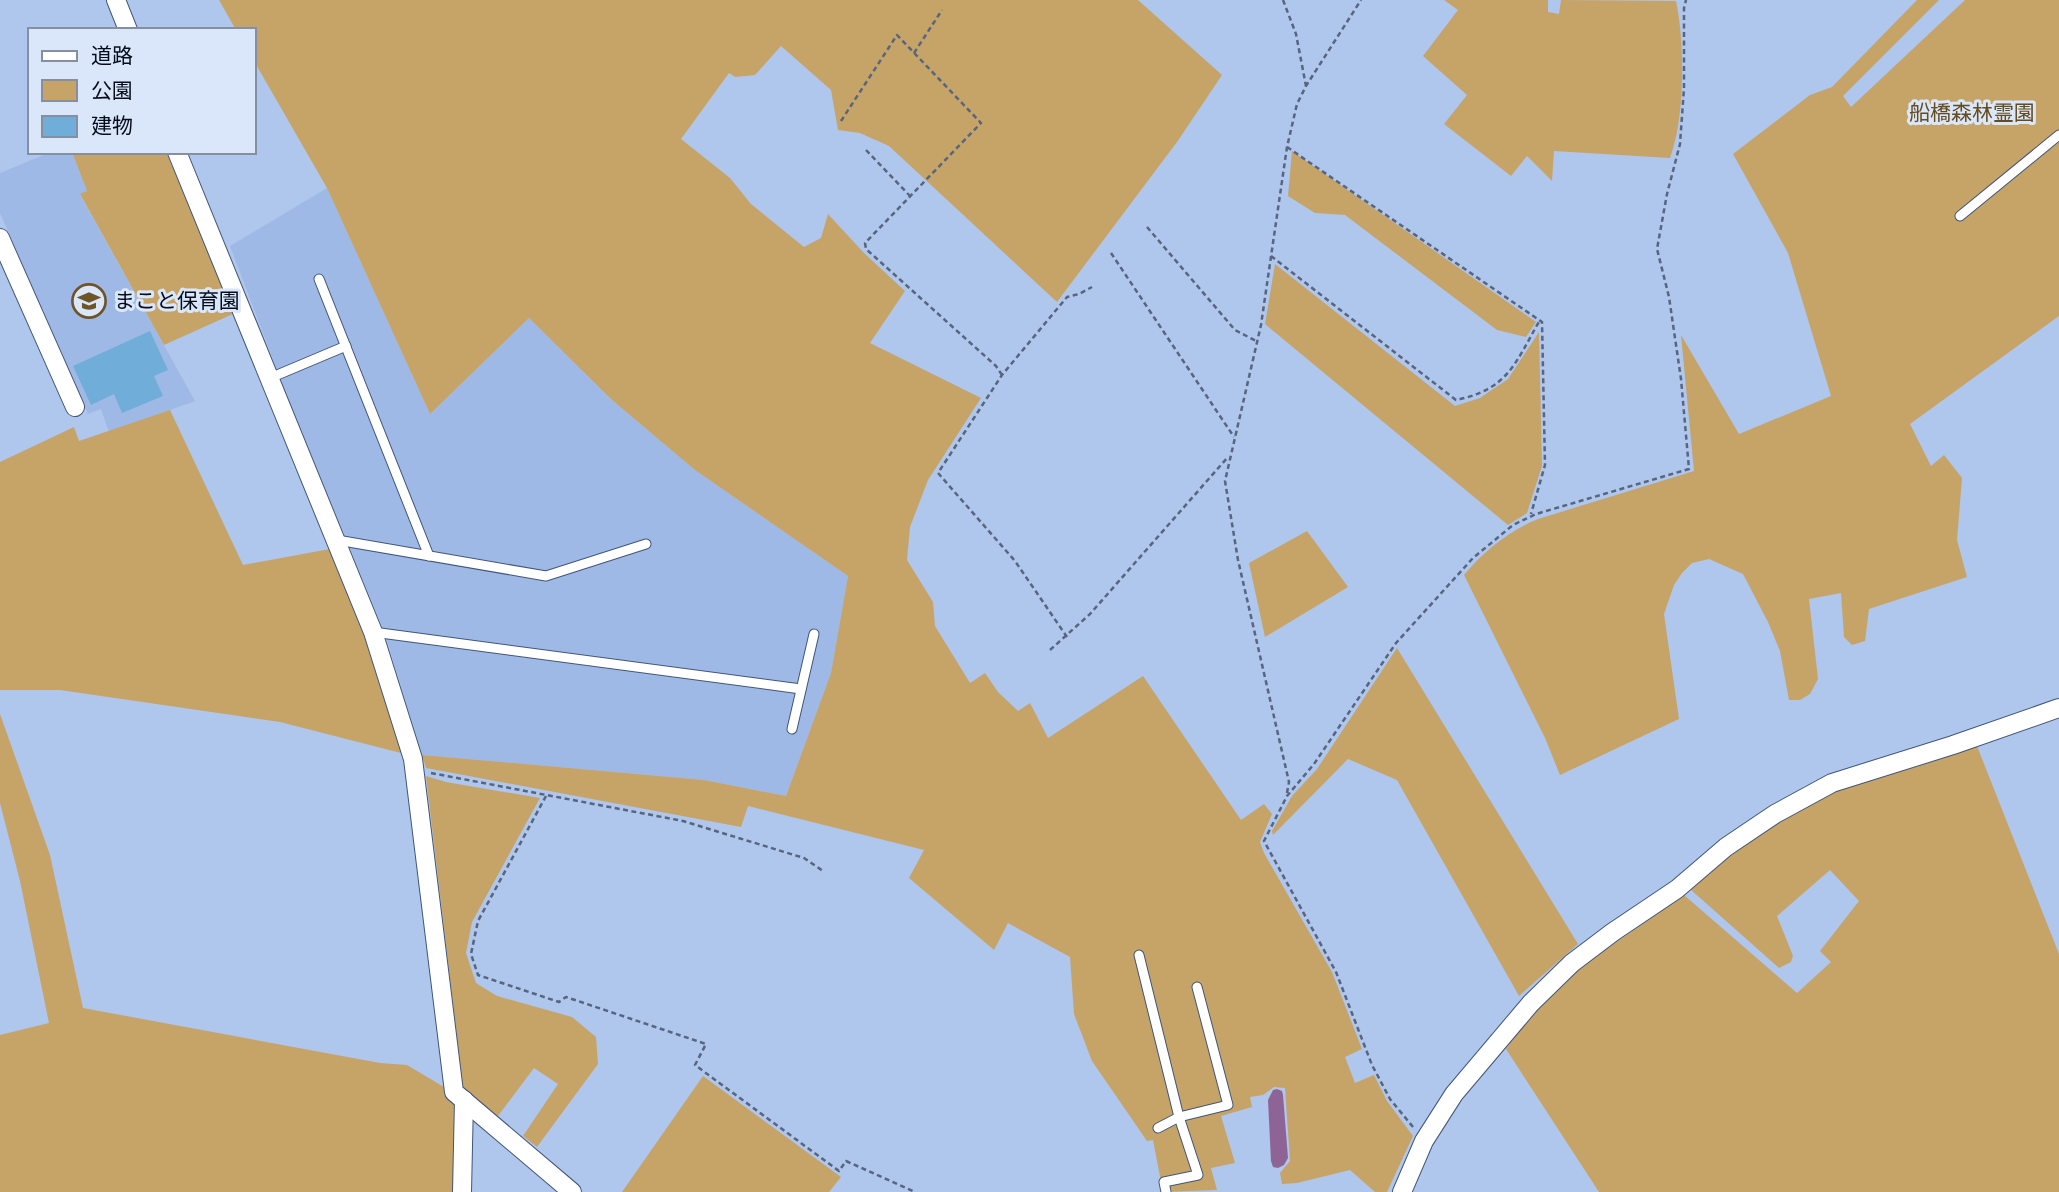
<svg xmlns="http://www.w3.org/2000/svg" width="2059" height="1192" font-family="Montserrat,'Noto Sans JP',sans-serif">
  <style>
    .built { fill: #9fb9e6 }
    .green { fill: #c6a468 }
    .water { fill: #8e6496 }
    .building { fill: #70add8 }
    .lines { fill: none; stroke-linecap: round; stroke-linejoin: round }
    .service-casing { stroke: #415577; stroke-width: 11 }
    .minor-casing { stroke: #415577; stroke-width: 20 }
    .path { stroke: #57657f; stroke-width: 2.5; stroke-dasharray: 5 3.5; stroke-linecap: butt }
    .service { stroke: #fff; stroke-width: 9 }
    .minor { stroke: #fff; stroke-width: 18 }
    .labels { text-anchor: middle; stroke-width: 6; stroke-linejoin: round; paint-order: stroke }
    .park-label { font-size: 21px; fill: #654c1d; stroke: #dae6fa }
    .poi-label { font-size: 21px; fill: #060d1a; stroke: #dae6fa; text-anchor: start }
  </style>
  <rect width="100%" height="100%" fill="#afc6ed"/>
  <g class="built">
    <polygon points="51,152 72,152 87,191 80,195 195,401 109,432 101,409 88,414 0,213 0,173"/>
    <polygon points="327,188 430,414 529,318 612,400 695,470 848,576 831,673 786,796 704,780 422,755 385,634 279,375 230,246"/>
  </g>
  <g class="green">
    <polygon points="219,0 1138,0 1222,75 1177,142 1057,302 889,146 860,133 838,130 831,90 781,46 755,75 735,77 729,73 681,139 730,178 751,204 804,247 821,238 828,214 864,253 905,291 870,343 981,398 928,480 910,527 907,560 933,602 935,626 970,683 985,673 998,692 1018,711 1030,703 1048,738 1143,676 1241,820 1264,804 1272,814 1260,842 1264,853 1332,972 1362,1049 1345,1057 1355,1083 1374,1075 1387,1101 1413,1136 1387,1192 1375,1192 1350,1170 1297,1183 1282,1184 1280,1173 1290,1161 1285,1088 1274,1087 1263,1095 1250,1097 1252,1107 1221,1116 1235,1163 1211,1168 1217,1190 1163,1192 1153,1140 1147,1141 1092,1061 1074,1014 1070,957 1008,923 994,950 909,878 924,850 748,806 741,827 426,768 422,755 704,780 786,796 831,673 848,576 695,470 612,400 529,318 430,414 327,188 254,61 254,30 236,30"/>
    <path d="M1444,0H1548V12L1559,14L1561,0L1676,1C1685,42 1685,119 1670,158L1554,151L1552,181L1527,156L1511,176L1444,124L1467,95L1423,56L1458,10Z"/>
    <path d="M1917,0H1939L1843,96L1851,107L1965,0H2059V316L1910,424L1931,466L1944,455L1962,478L1957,540L1967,577L1869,609L1865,641L1852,645L1844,637L1841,593L1809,599L1818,679L1810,694L1800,700H1789L1780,651L1768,622L1743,574L1709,559L1692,563L1682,573L1674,585L1664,614L1679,719L1560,775L1545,738L1464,575C1484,551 1509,531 1538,519L1694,471L1681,335L1739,434L1831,396L1788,253L1733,154L1810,95L1832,87Z"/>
    <polygon points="1292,151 1536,322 1526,337 1497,330 1345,215 1315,213 1288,196"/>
    <polygon points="72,152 170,152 235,313 164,345 80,194 87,191"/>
    <polygon points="1275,264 1455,406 1480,398 1508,379 1539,332 1542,466 1527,513 1508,525 1265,324"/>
    <polygon points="170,410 243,565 330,549 365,635 401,753 280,722 60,690 0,690 0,462 74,427 79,441"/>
    <polygon points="1307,531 1348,587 1265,637 1249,563"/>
    <polygon points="1397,648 1578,944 1519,996 1397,780 1348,759 1273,835 1272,831 1292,796 1317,769"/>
    <polygon points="0,714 50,855 83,1008 380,1063 407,1065 444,1087 446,1097 459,1107 457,1192 0,1192 0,1035 49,1023 20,881 0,803"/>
    <polygon points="1977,746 2059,954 2059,1192 1599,1192 1506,1049 1537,1008 1586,963 1684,895 1797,993 1831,962 1820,951 1859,901 1830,870 1777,916 1793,956 1791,962 1779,968 1690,889 1729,852 1777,821 1835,789"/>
    <polygon points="426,776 446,782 540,798 472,922 466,953 476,983 497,996 572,1017 596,1037 598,1064 537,1147 523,1136 558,1084 534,1068 498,1116 463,1088"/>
    <polygon points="703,1076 841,1177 829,1192 622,1192"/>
  </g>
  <polygon class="water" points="1277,1089 1282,1091 1283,1095 1288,1158 1284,1165 1278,1168 1273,1167 1271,1161 1268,1100 1273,1090"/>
  <polygon class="building" points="150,331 168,370 154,376 163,396 122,413 114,394 91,405 73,366"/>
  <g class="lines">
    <g class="service-casing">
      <g id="service">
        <polyline points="1960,216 2059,135"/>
        <polyline points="319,279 429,556"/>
        <polyline points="270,378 346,346"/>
        <polyline points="337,540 546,576 646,544"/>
        <polyline points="373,632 801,689"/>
        <polyline points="792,729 814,634"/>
        <polyline points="1139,955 1179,1117 1198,1175 1164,1182 1166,1192"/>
        <polyline points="1158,1128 1179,1117 1228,1105 1197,987"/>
      </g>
    </g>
    <g class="minor-casing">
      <g id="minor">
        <polyline points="116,0 128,30"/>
        <polyline points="177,152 373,632 413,759 454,1092 572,1192"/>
        <polyline points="0,238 75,407"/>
        <polyline points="462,1192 464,1100"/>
        <polyline points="1402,1192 1424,1141 1454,1094 1531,1003 1572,963 1613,932 1677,889 1726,847 1775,814 1832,783 1953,745 2059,708"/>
      </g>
    </g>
    <g class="path">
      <polyline points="1283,0 1296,34 1306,86"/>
      <polyline points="914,53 942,10"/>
      <polyline points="841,121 897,35 981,123 865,243 866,249 996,366 1002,375"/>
      <polyline points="1287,147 1542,322 1545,465 1531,514"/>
      <polyline points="866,150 910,196"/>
      <polyline points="1147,227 1235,330 1256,341"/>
      <polyline points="1111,253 1234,437"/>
      <path d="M1271,256L1456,400C1509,389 1515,363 1540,320"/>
      <polyline points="1067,637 1015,561 938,473 1002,375 1067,297 1079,294 1092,287"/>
      <polyline points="1050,650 1090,614 1228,457"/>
      <polyline points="431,773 683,821 804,858 823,871"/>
      <polyline points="1287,793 1289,782 1238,560 1225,481 1261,325 1287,147 1297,104 1306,86 1361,0"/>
      <polyline points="546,796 478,921 471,954 478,975 559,1002 566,997 706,1044 695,1065 839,1171 846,1161 915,1192"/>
      <polyline points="1413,1127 1390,1099 1372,1065 1336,972 1264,841 1287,796 1314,764 1396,643 1473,558 1513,525 1536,514 1689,469 1681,379 1669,297 1657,249 1667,194 1680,144 1684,88 1684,8 1686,0"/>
    </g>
    <use href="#service" class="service"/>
    <use href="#minor" class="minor"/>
  </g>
  <defs>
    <g id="school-ring" transform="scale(1.75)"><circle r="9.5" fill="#dae6fa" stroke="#6e5426" stroke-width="1.5"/><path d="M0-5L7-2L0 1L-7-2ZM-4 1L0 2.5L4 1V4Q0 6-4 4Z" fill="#6e5426"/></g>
  </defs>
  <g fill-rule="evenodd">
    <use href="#school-ring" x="89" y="301"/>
  </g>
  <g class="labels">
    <g class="park-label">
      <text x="1972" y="120">船橋森林霊園</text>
    </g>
    <g class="poi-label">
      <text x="114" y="308">まこと保育園</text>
    </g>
  </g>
  <rect x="28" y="28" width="228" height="126" fill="#dae6fa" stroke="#858fa0" stroke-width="2"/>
  <rect x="42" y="51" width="35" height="10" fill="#ffffff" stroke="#858fa0" stroke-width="2"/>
  <text x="91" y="63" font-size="21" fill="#060d1a">道路</text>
  <rect x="42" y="80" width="35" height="21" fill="#c6a468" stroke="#858fa0" stroke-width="2"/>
  <text x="91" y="98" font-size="21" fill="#060d1a">公園</text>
  <rect x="42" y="116" width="35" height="21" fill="#70add8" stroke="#858fa0" stroke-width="2"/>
  <text x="91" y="133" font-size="21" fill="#060d1a">建物</text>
</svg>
